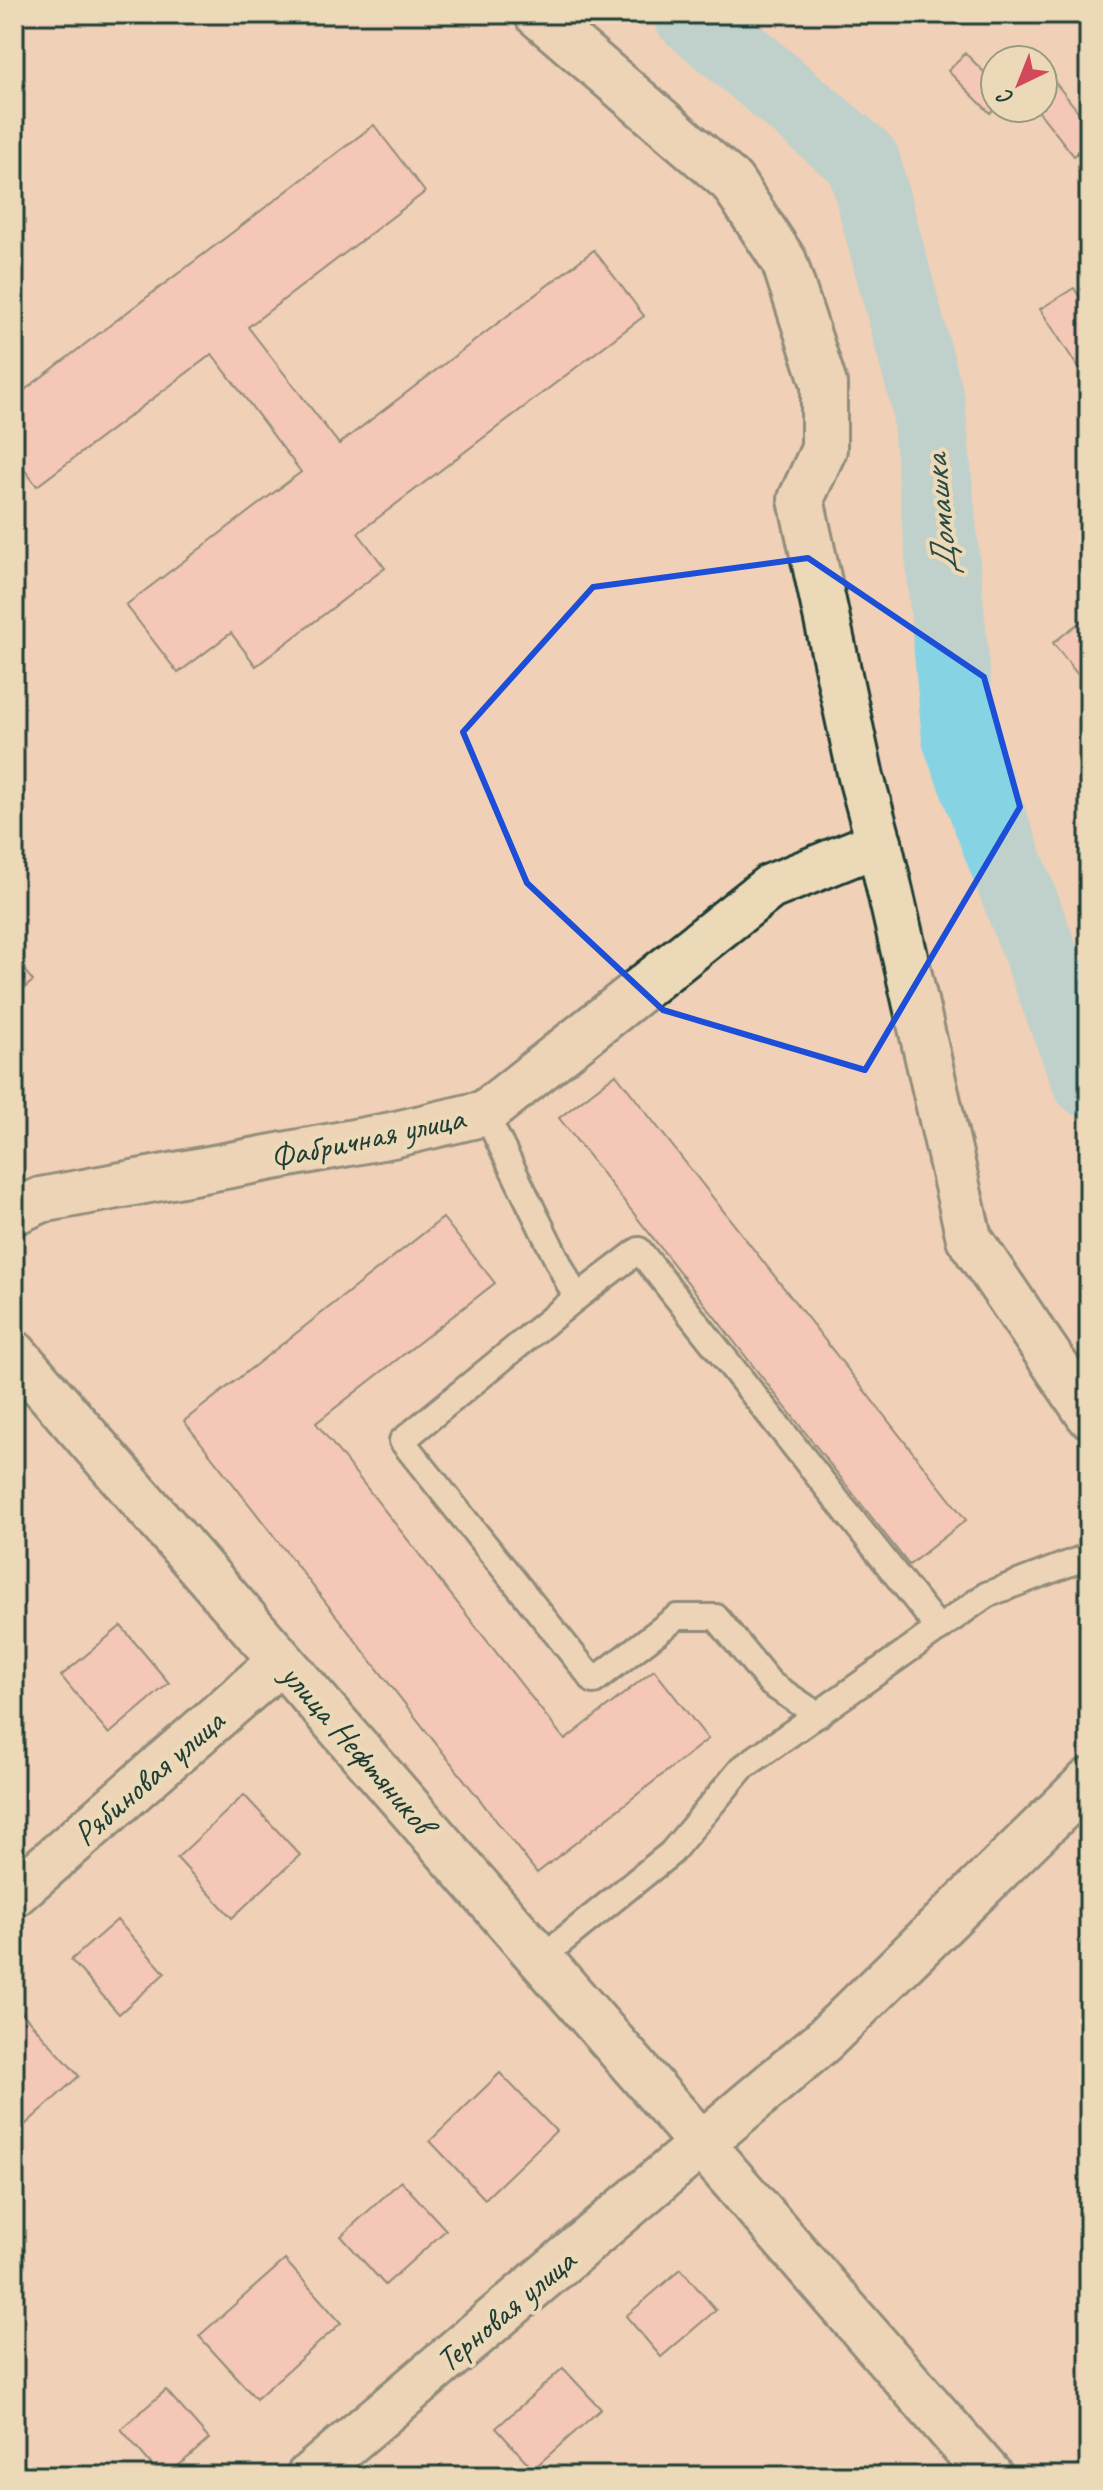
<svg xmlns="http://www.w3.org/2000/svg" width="1103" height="2490" font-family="Caveat,sans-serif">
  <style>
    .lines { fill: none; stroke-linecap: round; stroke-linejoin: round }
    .river { stroke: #86d3e4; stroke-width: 74 }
    .building { fill: #f8bcb6; stroke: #1f3d34; stroke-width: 2 }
    .service-casing { stroke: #1f3d34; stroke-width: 30 }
    .minor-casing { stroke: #1f3d34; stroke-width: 50 }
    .service { stroke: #ecd9b7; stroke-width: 24 }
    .minor { stroke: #ecd9b7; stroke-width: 44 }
    .marked { fill: none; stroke: #1d4ed8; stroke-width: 6; stroke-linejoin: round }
    .labels { text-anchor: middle; stroke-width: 8; stroke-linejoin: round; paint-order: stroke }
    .street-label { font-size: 34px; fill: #1f3d34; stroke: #ecd9b7 }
    .water-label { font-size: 36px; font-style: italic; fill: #294c46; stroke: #ecd9b7 }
  </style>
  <rect width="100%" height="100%" fill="#f0d0b7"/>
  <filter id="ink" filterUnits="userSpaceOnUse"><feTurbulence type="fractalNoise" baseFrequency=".0125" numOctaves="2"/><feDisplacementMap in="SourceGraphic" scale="16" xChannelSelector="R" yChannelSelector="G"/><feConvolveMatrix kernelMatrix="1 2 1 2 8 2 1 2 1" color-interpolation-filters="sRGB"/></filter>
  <g filter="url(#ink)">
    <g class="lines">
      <polyline class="river" points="690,14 863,161 928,402 959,738 1089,1081"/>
    </g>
    <g class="building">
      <polygon points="965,53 995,83 995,108 990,113 948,71"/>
      <polygon points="1050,76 1089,125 1089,144 1074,156 1036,108 1043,108 1043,81"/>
      <polygon points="374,125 425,192 248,327 339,444 594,250 644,316 358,533 385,568 256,666 231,633 178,673 126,605 301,472 212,354 37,486 14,456 14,398"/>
      <polygon points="1074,288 1089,311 1089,363 1079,369 1040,309"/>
      <polygon points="1089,615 1089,689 1053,643"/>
      <polygon points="14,957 33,981 14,996"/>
      <polygon points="616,1074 966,1520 909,1565 559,1118"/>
      <polygon points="443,1218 495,1283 316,1423 565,1740 654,1670 708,1739 537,1873 184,1421"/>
      <polygon points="121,1626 169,1683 109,1734 61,1676"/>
      <polygon points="244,1795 300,1855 232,1918 177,1858"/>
      <polygon points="117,1920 165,1973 119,2014 71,1960"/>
      <polygon points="15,2005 79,2076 15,2134 14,2006"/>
      <polygon points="500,2073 556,2131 485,2199 430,2141"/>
      <polygon points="401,2181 446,2230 385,2285 341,2236"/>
      <polygon points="285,2260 341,2323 256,2399 199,2336"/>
      <polygon points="681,2269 716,2310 661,2357 626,2316"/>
      <polygon points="563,2368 601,2409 533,2469 496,2428"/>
      <polygon points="166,2390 209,2439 167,2476 161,2476 121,2429"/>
    </g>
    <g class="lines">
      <g class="service-casing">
        <g id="service">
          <polyline points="485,1113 576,1298"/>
          <polyline points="818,1715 771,1684 716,1617 677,1617 594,1681 402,1441 576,1298 639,1250 939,1629"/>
          <polyline points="541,1958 671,1853 742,1768 986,1595 1089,1556"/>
        </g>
      </g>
      <g class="minor-casing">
        <g id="minor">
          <polyline points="537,14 732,182 784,261 824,384 824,449 801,499 861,777 879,843 969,1238 1089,1415"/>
          <polyline points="14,1212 41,1200 392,1135 485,1113 770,887 879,843"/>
          <polyline points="14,1353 990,2476"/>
          <polyline points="14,1894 281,1661"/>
          <polyline points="309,2476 823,2041 1089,1781"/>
        </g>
      </g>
      <use href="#service" class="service"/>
      <use href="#minor" class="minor"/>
    </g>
  </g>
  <path d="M0 0H1103V2490H0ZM808,558L984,677L1020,807L865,1070L663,1010L527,883L463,732L593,587Z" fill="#f0d0b7" fill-opacity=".55" fill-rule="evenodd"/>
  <path class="marked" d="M808,558L984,677L1020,807L865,1070L663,1010L527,883L463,732L593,587Z"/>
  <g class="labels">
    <g class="street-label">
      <text transform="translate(367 1137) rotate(-12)" y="12">Фабричная улица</text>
      <text transform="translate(358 1748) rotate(49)" y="12">улица Нефтяников</text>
      <text transform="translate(148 1777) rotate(-41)" y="12">Рябиновая улица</text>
      <text transform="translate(505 2310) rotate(-40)" y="12">Терновая улица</text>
    </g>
    <g class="water-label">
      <text transform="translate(939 515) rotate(-95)" y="13">Домашка</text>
    </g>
  </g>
  <rect width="1103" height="2490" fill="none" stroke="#ecd9b7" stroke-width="48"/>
  <rect x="24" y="24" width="1055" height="2442" fill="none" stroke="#1f3d34" stroke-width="3" filter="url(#ink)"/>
  <g transform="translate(1019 84) rotate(223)"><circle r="38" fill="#ecd9b7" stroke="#9a9b83" stroke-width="2"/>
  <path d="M0-6L14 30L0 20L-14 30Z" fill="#d1495b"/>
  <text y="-12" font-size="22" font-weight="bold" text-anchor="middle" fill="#1f3d34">С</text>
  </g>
</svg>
